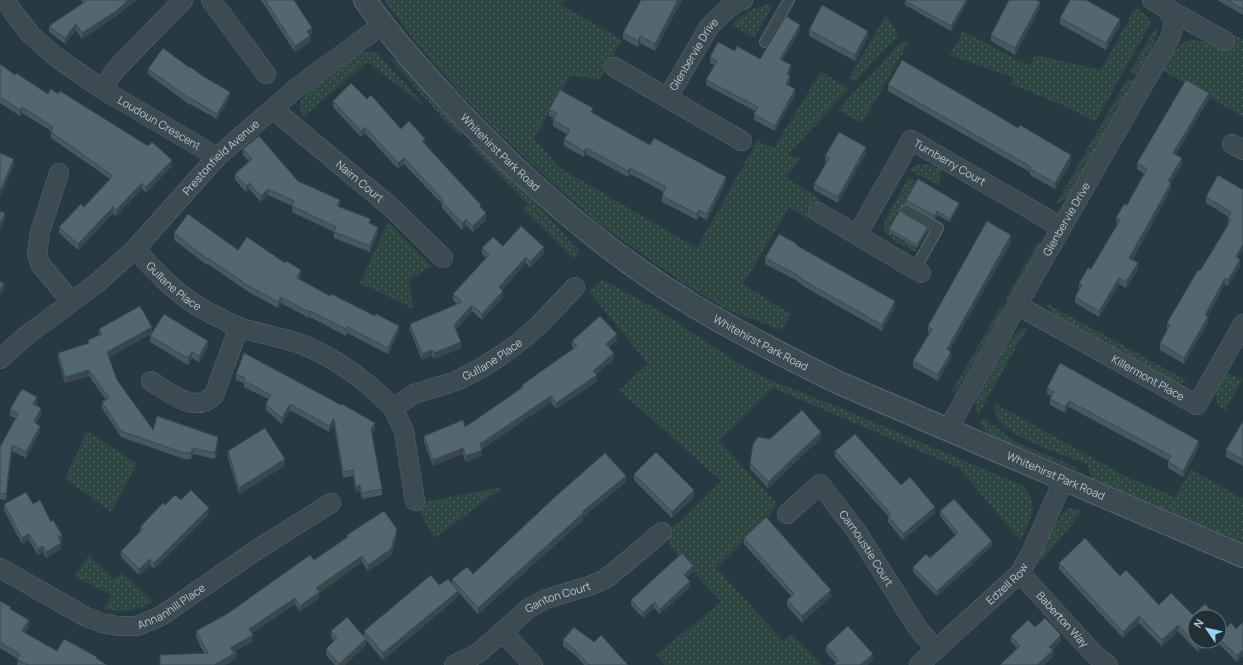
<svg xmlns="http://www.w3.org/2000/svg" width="1243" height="665" font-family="Manrope,sans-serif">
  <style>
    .grass { fill: url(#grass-dots) }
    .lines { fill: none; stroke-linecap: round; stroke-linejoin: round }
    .service-casing { stroke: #5a686e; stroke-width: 12 }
    .minor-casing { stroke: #5a686e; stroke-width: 20 }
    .tertiary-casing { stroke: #5a686e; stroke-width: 24 }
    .service { stroke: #3c4a51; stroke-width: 10 }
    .minor { stroke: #3c4a51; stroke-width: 19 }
    .tertiary { stroke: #3c4a51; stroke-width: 22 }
    .wall { fill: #47595f }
    .shaded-wall { fill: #3a484d }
    .building { fill: #53676e; stroke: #3a484d }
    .labels { text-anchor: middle; stroke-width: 3.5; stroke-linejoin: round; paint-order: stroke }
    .street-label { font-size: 11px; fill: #b9c5cb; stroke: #213037 }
  </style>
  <defs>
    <pattern id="grass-dots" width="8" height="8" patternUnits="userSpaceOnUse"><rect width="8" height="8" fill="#2e4742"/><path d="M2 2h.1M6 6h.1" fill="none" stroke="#4a605c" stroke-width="1.8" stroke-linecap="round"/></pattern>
  </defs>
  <rect width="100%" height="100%" fill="#283a41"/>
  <g class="grass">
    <polygon points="384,0 565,0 560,4 622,40 600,79 570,76 534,139 560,168 697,248 757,141 774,148 821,71 849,89 788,154 801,159 785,177 820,199 808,219 789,207 743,284 791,314 781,330 728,310 711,300 683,283 601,225 550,181 497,131 463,96 417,44"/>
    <path d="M770,4L771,9L754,38L732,25C742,13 754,8 770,4Z"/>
    <polygon points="1135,8 1145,14 1151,23 1095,122 1069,108 1011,84 1014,78 950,55 963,31 1029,66 1035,55 1101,70"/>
    <polygon points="886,15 898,35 855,82 849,78"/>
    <polygon points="1155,28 1158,30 1153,47 1138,75 1129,73"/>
    <path d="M1234,35L1243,39V117L1162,70C1184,35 1188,34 1225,51Z"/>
    <polygon points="902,41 909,43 862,123 838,110"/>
    <path d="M369,51L376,52L426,107L367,62L303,117C299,109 298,105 303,96L354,55Z"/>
    <polygon points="386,55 402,64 463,133 459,136"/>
    <polygon points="1127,79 1134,81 1069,196 1061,202 1056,204"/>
    <polygon points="472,143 541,209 579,251 574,259 523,209 528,204 469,145"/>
    <polygon points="922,164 933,166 941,170 940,186 910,170 914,166"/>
    <path d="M909,177L918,182L889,232L917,248L915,252C903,245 880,237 884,221Z"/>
    <polygon points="388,222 431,266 409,280 414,309 360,283"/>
    <polygon points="1039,240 1040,247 1008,301 1005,300"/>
    <path d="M603,280L658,310L737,362L763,377L843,409L1023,486C1041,506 1030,519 1020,540L959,468L773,388L719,441L777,504L769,515L716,568L783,641L791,634L822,665H665L656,655L721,602L670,546L669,531L721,481L619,390L648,364L589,291Z"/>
    <polygon points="1048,304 1188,381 1181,383 1169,379 1053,313 1046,306"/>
    <polygon points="1001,306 1004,308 955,393 952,391"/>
    <polygon points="1027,328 978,415 975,405 978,394 1012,336 1022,329"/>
    <path d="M1226,372L1242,380L1225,411C1209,398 1218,387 1226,372Z"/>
    <path d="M994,403L1125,476L1175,497L1191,469L1243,499V542L1092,478L1087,464C1062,454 1019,441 1001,423C996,418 994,409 994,403Z"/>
    <polygon points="983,418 1018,443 1078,468 1078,471 989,434 984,430 980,422"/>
    <polygon points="87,431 137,464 111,512 65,478"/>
    <polygon points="503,487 435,538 418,509 424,502"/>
    <path d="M1069,508H1073L1082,512L1038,565C1037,548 1055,525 1064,511Z"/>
    <path d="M89,555L114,579L122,572L153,602C136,611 122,612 104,609L112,595L74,576Z"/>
  </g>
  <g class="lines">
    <g class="service-casing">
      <g id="service">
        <polyline points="765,42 789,0"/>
        <polyline points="906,210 938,228 915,269"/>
      </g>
    </g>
    <g class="minor-casing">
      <g id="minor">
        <path id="s1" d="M6,0L13,12L31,35L56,57L102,89L217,157"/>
        <polyline points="211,0 266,74"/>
        <polyline points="1152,0 1225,41"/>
        <polyline points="614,67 742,141"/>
        <polyline points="102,89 117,68 183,0"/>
        <path id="s2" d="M668,97L709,27L723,13L737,2L743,0"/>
        <path id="s3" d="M273,109L392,208L443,258"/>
        <polyline points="1232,144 1243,150"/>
        <polyline points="59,173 40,232 37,254 40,264 71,301"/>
        <polyline points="818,212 921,273"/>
        <path id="s4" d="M857,235L911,140L1061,227"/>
        <path id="s5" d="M135,249C154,270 172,290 196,305C209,313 225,321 239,327C259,334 281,337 301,344C336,358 367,381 393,408L414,394L456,381L483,367L503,354L522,340L538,326L575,287"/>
        <path id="s6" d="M1017,305L1197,405L1243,324"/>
        <path id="s7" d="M0,359L27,335L97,283L135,249L217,157L299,86L382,25"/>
        <path d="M151,381C170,393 195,415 214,395L239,327"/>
        <polyline points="393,408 404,431 415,501"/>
        <path id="s8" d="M948,429L1015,309L1170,38C1175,23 1174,20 1165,7"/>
        <path id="s9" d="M787,514L820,484L857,532L917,627L936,650"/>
        <path id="s10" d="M0,568L86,617L102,623L118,626H137L161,616L255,551L331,503"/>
        <path id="s11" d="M1020,573L1095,655L1108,665"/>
        <polyline points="503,632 533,665"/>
        <path id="s12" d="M454,665L477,654L529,608L546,599L592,585L607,578L662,532"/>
        <path id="s13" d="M919,665L1020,573L1033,549L1064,479"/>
      </g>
    </g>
    <g class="tertiary-casing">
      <g id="tertiary">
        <path id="s14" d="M365,0C390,36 420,69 450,102C521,178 605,252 694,306C741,334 790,359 839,383L1243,556"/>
      </g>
    </g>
    <use href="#service" class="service"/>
    <use href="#minor" class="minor"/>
    <use href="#tertiary" class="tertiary"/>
  </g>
  <g class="wall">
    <polygon points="81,0 136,0 116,16 82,39 76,30 65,44 49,32 49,26 83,3"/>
    <polygon points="261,0 294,0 312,34 310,35 310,42 295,52"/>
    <polygon points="682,0 655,51 640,43 638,47 623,39 623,33"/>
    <polygon points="968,0 951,31 905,5 905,1"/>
    <polygon points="1217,0 1243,0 1243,15"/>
    <polygon points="1040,8 1015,55 991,41 991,35"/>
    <polygon points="1060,18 1120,25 1106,50 1060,24"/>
    <polygon points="809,30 868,37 855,61 809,36"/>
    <polygon points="800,31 782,60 791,71 789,75 790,82 788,86 795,95 775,131 754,120 754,114 755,111 706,85 706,80 714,65 710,63 710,57 735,51 760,59"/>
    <polygon points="0,64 15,75 172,166 146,193 142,189 116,216 113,213 78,250 59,233 59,227 84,207 110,179 51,138 51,131 22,113 20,116 0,103"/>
    <polygon points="148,69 230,97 217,119 190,104 190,105 148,74"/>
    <polygon points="888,85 1071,162 1055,189 1030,175 1030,172 888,91"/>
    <polygon points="367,99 401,129 425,144 481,208 486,220 473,232 466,225 462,230 442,208 442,204 404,164 398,169 365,133 361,137 333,107 333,101"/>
    <polygon points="1209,99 1176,154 1182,164 1171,182 1171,189 1132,260 1138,269 1126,288 1119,284 1099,317 1075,303 1075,297 1079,289 1079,283 1091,269 1117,225 1116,218 1127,205 1144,174 1137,169 1137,163"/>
    <polygon points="549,110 593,113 650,145 726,183 707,220 699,216 697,220 662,202 662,196 664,192 630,174 628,177 586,154 584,157 564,146 564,139 567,134 553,126 553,120 554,118 549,116"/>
    <polygon points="243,149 298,181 340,207 371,224 378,233 370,252 334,238 334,232 292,212 292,206 268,195 261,202 249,189 246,192 235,180 235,174 249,161 243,155"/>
    <polygon points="866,153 838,203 814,190 814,184 827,163 825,162 825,156"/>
    <polygon points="1243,190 1238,259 1240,266 1228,286 1225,284 1207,317 1208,323 1184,364 1160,350 1160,343 1168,330 1167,329 1167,323 1200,271 1228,225 1228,218 1229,217 1206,203 1206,197"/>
    <polygon points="906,200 959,206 950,222 937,215 935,219 906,204"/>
    <polygon points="889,229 928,230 917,248 889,232"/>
    <polygon points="174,233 238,250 301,276 299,280 330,296 399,332 388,354 347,333 346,336 310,317 309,318 281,303 278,308 247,291 208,264 207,265 174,240"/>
    <polygon points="1011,242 949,351 951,358 938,381 913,367 913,361 929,333 928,332 928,326"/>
    <polygon points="503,246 544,253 530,268 526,263 502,290 503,297 482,320 472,311 456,329 461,348 434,359 432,356 422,360 410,330 410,324 457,304 453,300 453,294 486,258 482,254 482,248"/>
    <polygon points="797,246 895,307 882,331 803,286 796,280 765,264 765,258"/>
    <polygon points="99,329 152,333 208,347 199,362 192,358 188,365 150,342 150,336 152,333 109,357 117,380 153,430 218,443 215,459 193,454 191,459 184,459 121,437 102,408 102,402 106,400 89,376 65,383 58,359 58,353 88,343 88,340 99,335"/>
    <polygon points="617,340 609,347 614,359 596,374 597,381 556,409 551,402 482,449 482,456 466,462 463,454 433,466 424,442 424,436 465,427 506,399 522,388 522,385 574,349 572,347 572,341"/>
    <polygon points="236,374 375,429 372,434 382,489 382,495 362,499 360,491 356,493 353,476 343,478 334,425 329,432 290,410 282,424 266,410 266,404 268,399 244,387 244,383 236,380"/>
    <polygon points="1047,388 1199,447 1183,477 1168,468 1168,462 1169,461 1069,407 1065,413 1050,405 1050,399 1051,396 1047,394"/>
    <polygon points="37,403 36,406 41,415 36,424 40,432 26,458 12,451 6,500 0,499 0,447 16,418 10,416 10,409"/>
    <polygon points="1243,421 1243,466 1226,457 1226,450"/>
    <polygon points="821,438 768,488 750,469 750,463 770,439"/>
    <polygon points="228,451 285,466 239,494 228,458"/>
    <polygon points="835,451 901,485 935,513 903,540 888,522 888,516 835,457"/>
    <polygon points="634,474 694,497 672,518 634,480"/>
    <polygon points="626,482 583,517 583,520 478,614 458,592 458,597 383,660 366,640 366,645 345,665 335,665 326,655 326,649 334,641 331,637 331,631 364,637 364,631 439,585 452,584 452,579 473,574"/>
    <polygon points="181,500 209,514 154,569 150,565 139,575 121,557 121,551 140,531 140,527 165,505"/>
    <polygon points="4,504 33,504 62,542 61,542 61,549 46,558 43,552 38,555 29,540 22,544 4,510"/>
    <polygon points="940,511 992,546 937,596 913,572 913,567 930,558 955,535 940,516"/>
    <polygon points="347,535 397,535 391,556 368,571 362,562 319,593 319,598 300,612 295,604 252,633 253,641 233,652 237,658 225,665 160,665 204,653 196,637 196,631 227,614 314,560 347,537"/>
    <polygon points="744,538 831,596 802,623 787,606 787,600 791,596 744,544"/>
    <polygon points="1059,563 1120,576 1159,605 1195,641 1209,641 1198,652 1178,631 1162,646 1139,623 1123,638 1059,569"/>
    <polygon points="693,572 686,578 690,587 660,614 654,608 643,618 631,605 631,600"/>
    <polygon points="0,601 11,609 29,626 25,633 57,651 97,659 107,665 17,665 18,659 0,648"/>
    <polygon points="1243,622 1237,662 1217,642 1217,641 1219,641 1219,635 1236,629"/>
    <polygon points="1035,627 1061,641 1052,650 1053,657 1044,665 1000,665 1017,648 1011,642 1011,636"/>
    <polygon points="563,640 594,642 628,665 584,665 577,657 563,646"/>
    <polygon points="826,646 873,659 867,665 834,665 836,663 826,652"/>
  </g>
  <g class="shaded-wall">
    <polygon points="128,0 136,0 116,16 82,39 82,33"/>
    <polygon points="678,0 682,0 655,51 655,44"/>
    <polygon points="966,0 968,0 951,31 951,26"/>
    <polygon points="1040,2 1040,8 1015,55 1015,48"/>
    <polygon points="1120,19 1120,25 1106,50 1106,43"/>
    <polygon points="76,24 76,30 65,44 65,38"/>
    <polygon points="800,25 800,31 780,64 780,59"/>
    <polygon points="312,28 312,34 307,37 307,31"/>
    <polygon points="868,31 868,37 855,61 855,55"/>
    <polygon points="310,36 310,42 295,52 295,46"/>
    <polygon points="640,36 640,43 638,47 638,41"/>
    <polygon points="791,65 791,71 787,80 787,74"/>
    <polygon points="790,76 790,82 786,90 786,84"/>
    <polygon points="795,89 795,95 775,131 775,126"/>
    <polygon points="230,92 230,97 217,119 217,114"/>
    <polygon points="1209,93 1209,99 1173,159 1173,153"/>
    <polygon points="22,107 22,113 20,116 20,110"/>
    <polygon points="365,127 365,133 361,137 361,131"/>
    <polygon points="425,139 425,145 422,141"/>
    <polygon points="866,147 866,153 838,203 838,197"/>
    <polygon points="586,148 586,154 584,157 584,151"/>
    <polygon points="1071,155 1071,162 1055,189 1055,183"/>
    <polygon points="404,158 404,164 398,169 398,163"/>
    <polygon points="1182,158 1182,164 1168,187 1168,181"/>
    <polygon points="14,159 14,166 0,197 0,191"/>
    <polygon points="172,160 172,166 146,193 146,187"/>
    <polygon points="630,168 630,174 628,177 628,171"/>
    <polygon points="726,177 726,183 707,220 707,214"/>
    <polygon points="142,183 142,189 116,216 116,210"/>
    <polygon points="249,183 249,189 246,192 246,186"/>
    <polygon points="1171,183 1171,189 1129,264 1129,258"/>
    <polygon points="268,189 268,195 261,202 261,196"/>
    <polygon points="340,200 340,206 337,212 337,206"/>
    <polygon points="959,203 959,206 950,222 950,219"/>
    <polygon points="113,207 113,213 78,250 78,244"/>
    <polygon points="699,210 699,216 697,220 697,214"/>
    <polygon points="937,211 937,215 935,219 935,216"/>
    <polygon points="5,213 5,219 0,231 0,225"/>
    <polygon points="486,213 486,220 473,232 473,226"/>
    <polygon points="466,219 466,225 462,230 462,223"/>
    <polygon points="378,227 378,233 370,252 370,246"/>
    <polygon points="928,227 928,230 917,248 917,245"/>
    <polygon points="1011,235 1011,242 947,355 947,349"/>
    <polygon points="1243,244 1243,250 1236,263 1236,257"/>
    <polygon points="544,247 544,253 530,268 530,262"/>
    <polygon points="526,257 526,263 499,293 499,287"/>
    <polygon points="1240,260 1240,266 1228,286 1228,280"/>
    <polygon points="1138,263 1138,269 1126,288 1126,282"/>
    <polygon points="301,270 301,276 297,284 297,278"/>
    <polygon points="1119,278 1119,284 1099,317 1099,311"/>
    <polygon points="1225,278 1225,284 1205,321 1205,315"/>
    <polygon points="4,284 4,290 0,295 0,289"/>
    <polygon points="503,291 503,297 482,320 482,314"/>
    <polygon points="281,297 281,303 278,308 278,302"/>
    <polygon points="895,301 895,307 882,331 882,325"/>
    <polygon points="472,305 472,311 454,331 454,325"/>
    <polygon points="310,311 310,317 309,318 309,312"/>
    <polygon points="1208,317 1208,323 1184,364 1184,358"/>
    <polygon points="399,326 399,332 388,354 388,348"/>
    <polygon points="152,327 152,333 107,358 107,352"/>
    <polygon points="347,327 347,333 346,336 346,329"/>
    <polygon points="617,334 617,340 606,350 606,344"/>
    <polygon points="208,341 208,347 199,362 199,356"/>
    <polygon points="461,342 461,348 434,359 434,353"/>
    <polygon points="432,350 432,356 422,360 422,354"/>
    <polygon points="192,352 192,358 188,365 188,358"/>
    <polygon points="951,352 951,358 938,381 938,375"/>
    <polygon points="614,353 614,359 593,377 593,371"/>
    <polygon points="89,370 89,376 65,383 65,377"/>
    <polygon points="597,375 597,381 556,409 556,403"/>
    <polygon points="551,396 551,402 480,450 480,444"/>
    <polygon points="37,397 37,403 33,411 33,404"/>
    <polygon points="1069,401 1069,407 1065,413 1065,407"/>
    <polygon points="290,404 290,410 282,424 282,418"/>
    <polygon points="41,408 41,415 34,428 34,422"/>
    <polygon points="334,419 334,425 329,432 329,426"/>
    <polygon points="375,423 375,429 371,435 371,429"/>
    <polygon points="40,426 40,432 26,458 26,452"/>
    <polygon points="821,432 821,438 768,488 768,482"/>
    <polygon points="218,437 218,443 215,459 215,453"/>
    <polygon points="1199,441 1199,447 1183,477 1183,471"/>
    <polygon points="12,445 12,451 6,500 6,494"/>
    <polygon points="193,448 193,454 191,459 191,453"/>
    <polygon points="463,448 463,454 433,466 433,460"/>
    <polygon points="482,450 482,456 466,462 466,456"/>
    <polygon points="285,459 285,466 239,494 239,488"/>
    <polygon points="626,476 626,482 583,517 583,520 478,614 478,608 582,512"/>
    <polygon points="360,485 360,491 356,493 356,487"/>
    <polygon points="694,490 694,497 672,518 672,512"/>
    <polygon points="935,507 935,513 903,540 903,534"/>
    <polygon points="209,508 209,514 154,569 154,563"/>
    <polygon points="397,529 397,535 391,556 368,571 368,565"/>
    <polygon points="29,534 29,540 22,544 22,538"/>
    <polygon points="62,535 62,542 58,543 58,537"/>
    <polygon points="992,541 992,546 937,596 937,591"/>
    <polygon points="61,543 61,549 46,558 46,552"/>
    <polygon points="43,546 43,552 38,555 38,549"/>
    <polygon points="362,556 362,562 319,593 319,598 300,612 300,606 316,588"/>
    <polygon points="150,559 150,565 139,575 139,569"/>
    <polygon points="693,566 693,572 684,580 684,575"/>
    <polygon points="690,581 690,587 660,614 660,609"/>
    <polygon points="831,590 831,596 802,623 802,616"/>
    <polygon points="458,591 458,597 383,660 383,653"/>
    <polygon points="295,598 295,604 249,635 249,629"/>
    <polygon points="654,602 654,608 643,618 643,613"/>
    <polygon points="1139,616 1139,623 1123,638 1123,632"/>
    <polygon points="29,620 29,626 22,637 22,631"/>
    <polygon points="1223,622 1223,629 1219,632 1219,626"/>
    <polygon points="1178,625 1178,631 1162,646 1162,640"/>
    <polygon points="253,635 253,641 230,654 230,648"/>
    <polygon points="1061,635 1061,641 1049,653 1049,647"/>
    <polygon points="366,639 366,645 345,665 339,665 339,664"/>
    <polygon points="1203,641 1209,641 1198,652 1198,646"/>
    <polygon points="1053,650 1053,657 1044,665 1037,665"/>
    <polygon points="1243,650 1243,656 1237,662 1237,656"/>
    <polygon points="237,652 237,658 225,665 214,665"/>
    <polygon points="873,654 873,659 867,665 860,665"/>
  </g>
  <g class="building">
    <polygon points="85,0 128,0 116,11 82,33 76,24 65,38 49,26 86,1"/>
    <polygon points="265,0 294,0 312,28 307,31 310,36 295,46"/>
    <polygon points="641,0 678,0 655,44 640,36 638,41 623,33"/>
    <polygon points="906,0 966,0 951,26 905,1"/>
    <polygon points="1009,0 1036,0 1040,2 1015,48 991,35"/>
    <polygon points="1070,0 1086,0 1120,19 1106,43 1060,18"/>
    <polygon points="1228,0 1243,0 1243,9"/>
    <polygon points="822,5 868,31 855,55 809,30"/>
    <polygon points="786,16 800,25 780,59 791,65 787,74 790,76 786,84 795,89 775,126 754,114 758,107 706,80 717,61 710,57 718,42 735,51 737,46 760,59"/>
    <polygon points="163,48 190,68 191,67 201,75 230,92 217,114 190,98 190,99 148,69"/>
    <polygon points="902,60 993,113 1018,128 1020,125 1071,155 1055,183 1030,169 1031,167 888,85"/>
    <polygon points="0,64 15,75 16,73 48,94 51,89 58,94 60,91 148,146 152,142 172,160 146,187 142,183 116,210 113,207 78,244 59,227 81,204 84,207 113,176 51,132 53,127 22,107 20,110 0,97"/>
    <polygon points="1186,80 1209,93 1173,153 1182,158 1168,181 1171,183 1129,258 1138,263 1126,282 1119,278 1099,311 1075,297 1082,285 1079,283 1088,268 1091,269 1120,220 1116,218 1124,204 1127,205 1147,169 1137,163"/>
    <polygon points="351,83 367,99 371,95 401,129 409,121 425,139 422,141 481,205 480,207 486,213 473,226 466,219 462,223 442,202 443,200 404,158 398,163 365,127 361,131 333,101"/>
    <polygon points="560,90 593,108 591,112 650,145 654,138 726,177 707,214 699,210 697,214 662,196 666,187 630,168 628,171 586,148 584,151 564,139 570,130 553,120 557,113 549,110"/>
    <polygon points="839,132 866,147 838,197 814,184 829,158 825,156"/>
    <polygon points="259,136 298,181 340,200 337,206 371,219 369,223 378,227 370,246 334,232 336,227 292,206 294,201 268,189 261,196 249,183 246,186 235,174 252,159 243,149"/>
    <polygon points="0,153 14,159 0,191"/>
    <polygon points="1218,175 1243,190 1243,244 1236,257 1240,260 1228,280 1225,278 1205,315 1208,317 1184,358 1160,343 1170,325 1167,323 1198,270 1200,271 1231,220 1228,218 1231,212 1206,197"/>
    <polygon points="918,179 959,203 950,219 937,211 935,216 906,200"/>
    <polygon points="900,210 903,213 928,227 917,245 889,229"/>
    <polygon points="0,211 5,213 0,225"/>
    <polygon points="188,214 238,250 247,237 285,263 286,261 301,270 297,278 330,296 331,294 375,316 376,314 399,326 388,348 347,327 346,329 310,311 309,312 281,297 278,302 247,285 208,258 207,259 174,233"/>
    <polygon points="987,221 1011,235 947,349 951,352 938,375 913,361 932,329 928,326"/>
    <polygon points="521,226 544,247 530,262 526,257 499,287 503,291 482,314 472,305 454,325 461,342 434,353 432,350 422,354 410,324 462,302 453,294 489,255 482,248 493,237 503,246"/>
    <polygon points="779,234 797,244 796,245 895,301 882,325 803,280 796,274 765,258"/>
    <polygon points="0,281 4,284 0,289"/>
    <polygon points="140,306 152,327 107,352 117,380 153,430 157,416 218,437 215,453 193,448 191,453 184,453 121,431 102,402 109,398 89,370 65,377 58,353 89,343 88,340 102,334 99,329"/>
    <polygon points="164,314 208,341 199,356 192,352 188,358 150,336"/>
    <polygon points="600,316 617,334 606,344 614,353 593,371 597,375 556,403 551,396 480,444 482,450 466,456 463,448 433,460 424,436 463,420 465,427 506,399 523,387 522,385 577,346 572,341"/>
    <polygon points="244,353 341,405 342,404 375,423 371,429 382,489 362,493 360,485 356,487 353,470 343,472 334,419 329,426 290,404 282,418 266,404 271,395 244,381 245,378 236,374"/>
    <polygon points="1060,363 1199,441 1183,471 1168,462 1171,456 1069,401 1065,407 1050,399 1054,392 1047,388"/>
    <polygon points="22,389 37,397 33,404 41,408 34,422 40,426 26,452 12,445 6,494 0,493 0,447 18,414 10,409"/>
    <polygon points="802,410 821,432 768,482 750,463 753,444 758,437 770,439"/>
    <polygon points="1243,421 1243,460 1226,450"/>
    <polygon points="265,428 285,459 239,488 228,451"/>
    <polygon points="855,434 901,485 910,477 935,507 903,534 888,516 891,514 835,451"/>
    <polygon points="656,452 694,490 672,512 634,474"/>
    <polygon points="605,453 626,476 582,512 583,513 478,608 452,579 467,567 473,574 556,496"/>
    <polygon points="191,490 209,508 154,563 150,559 139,569 121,551 143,529 140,527 163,503 165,505 175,495 181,500"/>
    <polygon points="26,492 33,504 40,500 51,522 53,520 62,535 58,537 61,543 46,552 43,546 38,549 29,534 22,538 4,504"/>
    <polygon points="954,499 992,541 937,591 913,567 926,554 930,558 958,533 940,511"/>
    <polygon points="384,511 397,529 391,549 368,565 362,556 316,588 319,592 300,606 295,598 249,629 253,635 230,648 233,652 237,652 214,665 160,665 160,655 208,653 196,631 227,614 310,555 314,560 348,537 347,535"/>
    <polygon points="766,517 831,590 802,616 787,600 794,594 744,538"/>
    <polygon points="1085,538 1120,576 1126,570 1159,605 1171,593 1193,615 1205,604 1217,617 1195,617 1195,641 1203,641 1198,646 1178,625 1162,640 1139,616 1123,632 1059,563"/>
    <polygon points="682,553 693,566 684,575 690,581 660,609 654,602 643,613 631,600"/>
    <polygon points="431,575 439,585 448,579 458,591 383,653 364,631"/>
    <polygon points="0,601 11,607 10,609 29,620 22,631 57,651 64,639 97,657 96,658 107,665 28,665 17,659 20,654 0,642"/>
    <polygon points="347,617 366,639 339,664 326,649 337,638 331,631"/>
    <polygon points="1045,618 1061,635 1049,647 1053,650 1037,665 1000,665 1020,646 1011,636 1028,620 1035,627"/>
    <polygon points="1219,619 1223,622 1219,626"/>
    <polygon points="1243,622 1243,650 1237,656 1219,638 1219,635 1231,623 1236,629"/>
    <polygon points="848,626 873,654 860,665 834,665 839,661 826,646"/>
    <polygon points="574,627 594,642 601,635 628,665 589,665 577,652 563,640"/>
  </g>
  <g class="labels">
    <g class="street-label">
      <text dy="4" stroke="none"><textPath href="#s2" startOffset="50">Glenbervie Drive</textPath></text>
      <text dy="4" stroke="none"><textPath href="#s1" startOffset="199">Loudoun Crescent</textPath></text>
      <text dy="4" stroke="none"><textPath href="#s14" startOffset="204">Whitehirst Park Road</textPath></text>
      <text dy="4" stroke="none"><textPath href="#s7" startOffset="300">Prestonfield Avenue</textPath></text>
      <text dy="4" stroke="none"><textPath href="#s4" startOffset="154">Turnberry Court</textPath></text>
      <text dy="4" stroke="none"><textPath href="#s3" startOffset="113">Nairn Court</textPath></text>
      <text dy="4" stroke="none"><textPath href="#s8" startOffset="241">Glenbervie Drive</textPath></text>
      <text dy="4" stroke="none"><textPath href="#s5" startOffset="54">Gullane Place</textPath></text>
      <text dy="4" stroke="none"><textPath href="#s14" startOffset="528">Whitehirst Park Road</textPath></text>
      <text dy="4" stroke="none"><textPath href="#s5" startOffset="420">Gullane Place</textPath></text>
      <text dy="4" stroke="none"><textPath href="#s6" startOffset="150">Killermont Place</textPath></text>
      <text dy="4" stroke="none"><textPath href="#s14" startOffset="852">Whitehirst Park Road</textPath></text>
      <text dy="4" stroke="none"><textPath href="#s9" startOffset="124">Carnoustie Court</textPath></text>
      <text dy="4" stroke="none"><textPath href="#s13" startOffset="120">Edzell Row</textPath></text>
      <text dy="4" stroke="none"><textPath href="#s12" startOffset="126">Ganton Court</textPath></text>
      <text dy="4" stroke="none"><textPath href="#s10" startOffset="191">Annanhill Place</textPath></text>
      <text dy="4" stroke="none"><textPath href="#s11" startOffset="63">Baberton Way</textPath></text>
    </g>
  </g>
  <g transform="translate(1207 629) rotate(304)"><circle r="19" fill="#213037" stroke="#5e6c72"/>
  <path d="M0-3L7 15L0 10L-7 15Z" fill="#96d3f4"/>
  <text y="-6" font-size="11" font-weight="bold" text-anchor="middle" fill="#b9c5cb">N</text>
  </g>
</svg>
